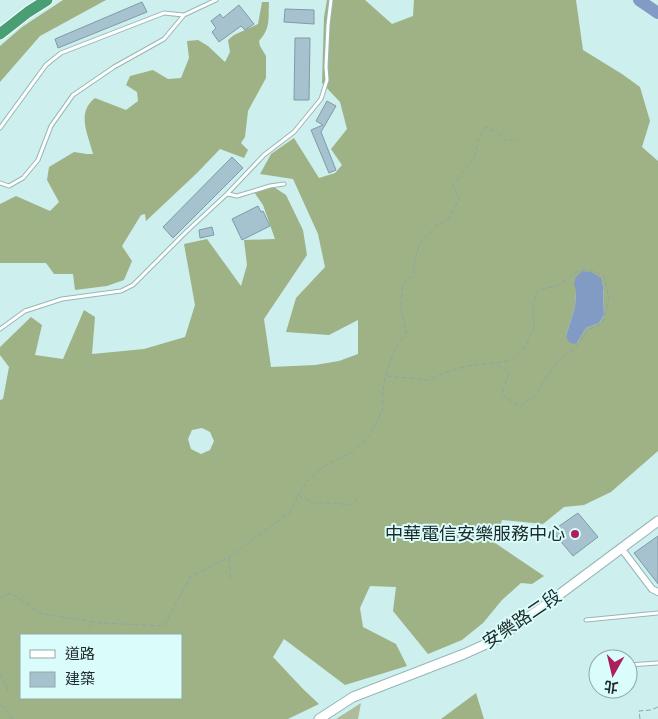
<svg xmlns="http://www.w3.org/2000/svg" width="658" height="719" font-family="'Exo 2','Noto Sans TC',sans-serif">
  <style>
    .green { fill: #aebc9b }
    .forest { fill: #9fb285; fill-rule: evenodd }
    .water { fill: #829bc4 }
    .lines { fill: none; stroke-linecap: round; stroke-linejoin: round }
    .river { stroke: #829bc4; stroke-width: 12 }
    .building { fill: #a6c2cf; stroke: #7f9ba7 }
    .lane-casing { stroke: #96b7b5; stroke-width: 5 }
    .street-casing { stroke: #96b7b5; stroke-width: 8 }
    .secondary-casing { stroke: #96b7b5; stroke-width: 11 }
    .highway-casing { stroke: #fff; stroke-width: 13 }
    .path { stroke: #8ca6a5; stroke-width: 1; stroke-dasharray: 5 2.5; stroke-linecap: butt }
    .lane { stroke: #fff; stroke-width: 3 }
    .street { stroke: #fff; stroke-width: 6 }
    .secondary { stroke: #fff; stroke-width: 9 }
    .highway { stroke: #4a9e74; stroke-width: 11 }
    .poi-dot { fill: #ab1f5f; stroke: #dafdfb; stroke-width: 2 }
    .labels { text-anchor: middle; stroke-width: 4; stroke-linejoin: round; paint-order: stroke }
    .poi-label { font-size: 18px; fill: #1d2a29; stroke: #dafdfb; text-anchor: end }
    .street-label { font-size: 18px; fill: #1d2a29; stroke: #dafdfb }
  </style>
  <rect width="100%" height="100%" fill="#cdefee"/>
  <polygon class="green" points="361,703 358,719 336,719"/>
  <g class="forest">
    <polygon points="63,0 106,0 40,36 0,82 0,46 22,27"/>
    <path d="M327,0H365L392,24L413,16L414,0H576L583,50L622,74L640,87L650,121L642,147L658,161V451L611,492L584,505L564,507L543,524L502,520L495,543L544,576L532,584L521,583L502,600L483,623L462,640L428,654L393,611L396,587L370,586L360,608L363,627L396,644L407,666L345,685L284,639L273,657L303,689L319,704L288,719H0V400L3,399L9,367L0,355V347L31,317L42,325L35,355L63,359L84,310L95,317L92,354L144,349L185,337L195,305L184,244L207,239L241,286L247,265L244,240L275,239L263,205L254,192L269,184L286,195L303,230L307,255L264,319L271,367L315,365L339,361L358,354V320L329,335L286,332L296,298L325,267L318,234L293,179L260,174L271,154L294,138L319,178L335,173L342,165L331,149L347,129L340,102L322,83L324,17ZM600,278L603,286L604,315L599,323L586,328L577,343L566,336L575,307L576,291ZM202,428L210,432L214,441L210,450L201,454L191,449L188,439L192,430ZM21,635H181V698H21Z"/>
    <path d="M262,2H269C268,19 271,28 259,41L260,46L266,56V78L248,111L245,137L241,143L248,150L244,158L220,149L197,173L146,221L145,214L141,215L122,246L132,261L124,280L107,286L75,290L73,274H54L46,263H0V204L16,196L50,211L59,202L47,180L49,167L74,152L87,154H93C88,134 76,113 95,98L126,110L138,101L137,92L126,85L130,76L153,70L168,79L181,78L189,58L187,41L198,40L208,46L225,62L230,52L228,40L234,35L258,24Z"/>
    <polygon points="476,693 484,719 441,719"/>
  </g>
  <polygon class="water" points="582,271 591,272 601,278 603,286 604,315 599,323 586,328 577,343 573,344 569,342 566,336 575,307 576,291 574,283 576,277"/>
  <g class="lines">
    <polyline class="river" points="639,0 658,13"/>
  </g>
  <g class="building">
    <polygon points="142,2 147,12 58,48 55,39"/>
    <polygon points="239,5 254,24 245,30 241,26 219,42 212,32 216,28 211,21 220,14 223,18"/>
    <polygon points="285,9 314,10 314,24 284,22"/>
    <polygon points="295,38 310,38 309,100 294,100"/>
    <polygon points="327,101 336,106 321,132 336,170 329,173 311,130 323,125 316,121"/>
    <polygon points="232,157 243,168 173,238 163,227"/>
    <polygon points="258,206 261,212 263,211 270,226 242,240 232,219"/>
    <polygon points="212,227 214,235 200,238 199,230"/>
    <polygon points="578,513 598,537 573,556 552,531"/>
    <polygon points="658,536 658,584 634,553"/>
  </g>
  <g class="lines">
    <g class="lane-casing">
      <g id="lane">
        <polyline points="0,128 46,65 61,53 164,13 183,15"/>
        <polyline points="0,183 9,186 23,178 38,160 51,126 73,95 114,67 164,39 184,15 216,0"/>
        <polyline points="228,194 237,196 270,186 284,184"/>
        <polyline points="0,329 25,311 62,299 121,291 133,285 186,232 227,194 264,155 294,132 321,99 327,80 326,67 328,25 331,0"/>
        <polyline points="586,620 658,613"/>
        <polyline points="628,665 658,663"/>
        <polyline points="593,674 598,672"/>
      </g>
    </g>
    <g class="street-casing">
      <polyline id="street" points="621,548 652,589 658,592"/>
    </g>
    <g class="secondary-casing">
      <polyline id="secondary" points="319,719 353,697 464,654 495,640 536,612 658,521"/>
    </g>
    <g class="highway-casing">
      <polyline id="highway" points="0,34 28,12 47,0"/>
    </g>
    <g class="path">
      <path d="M387,376L428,380L446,372L467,366L510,361L526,346L534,327L533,304L538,290C544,288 552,288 558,285C580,273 576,262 604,276L609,297L603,323L588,330L576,347L559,360L547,376L536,395L519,407L502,394L509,373L495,363"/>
      <polyline points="298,495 313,503 333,503 350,505 358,499"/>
      <polyline points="229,558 231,579"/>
      <polyline points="0,598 11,593 42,614 78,619 87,621 101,623 164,626 190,577 229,557 291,512 298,495 307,482 324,466 351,453 370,435 382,411 384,381 395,348 406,333 401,306 403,283 414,274 414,264 419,245 436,226 448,220 459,200 453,185 475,157 478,140 486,127 496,132 507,141 518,139"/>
      <polyline points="85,635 92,623"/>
      <polyline points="0,673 9,692"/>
      <polyline points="0,705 4,707 12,719"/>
      <polyline points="640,719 639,711 651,710 658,707"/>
    </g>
    <use href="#lane" class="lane"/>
    <use href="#street" class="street"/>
    <use href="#secondary" class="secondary"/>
    <use href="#highway" class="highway"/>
  </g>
  <circle class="poi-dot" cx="575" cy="534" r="5"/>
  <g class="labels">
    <g class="poi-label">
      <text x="565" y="540">中華電信安樂服務中心</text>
    </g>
    <g class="street-label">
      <text transform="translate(522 619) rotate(-34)" y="6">安樂路二段</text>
    </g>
  </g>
  <rect x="20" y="634" width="162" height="65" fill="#dafdfb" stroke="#8ea9a7"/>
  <rect x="30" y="650" width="25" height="8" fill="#ffffff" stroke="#8ea9a7"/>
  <text x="65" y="659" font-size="15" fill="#1d2a29">道路</text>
  <rect x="30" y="672" width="25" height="15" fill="#a6c2cf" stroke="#8ea9a7"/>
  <text x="65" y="684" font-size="15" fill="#1d2a29">建築</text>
  <g transform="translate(613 674) rotate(188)"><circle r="24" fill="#dafdfb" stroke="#8ea9a7"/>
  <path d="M0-4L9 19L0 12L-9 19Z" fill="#ab1f5f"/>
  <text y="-8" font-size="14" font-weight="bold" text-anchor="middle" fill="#1d2a29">北</text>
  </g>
</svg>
